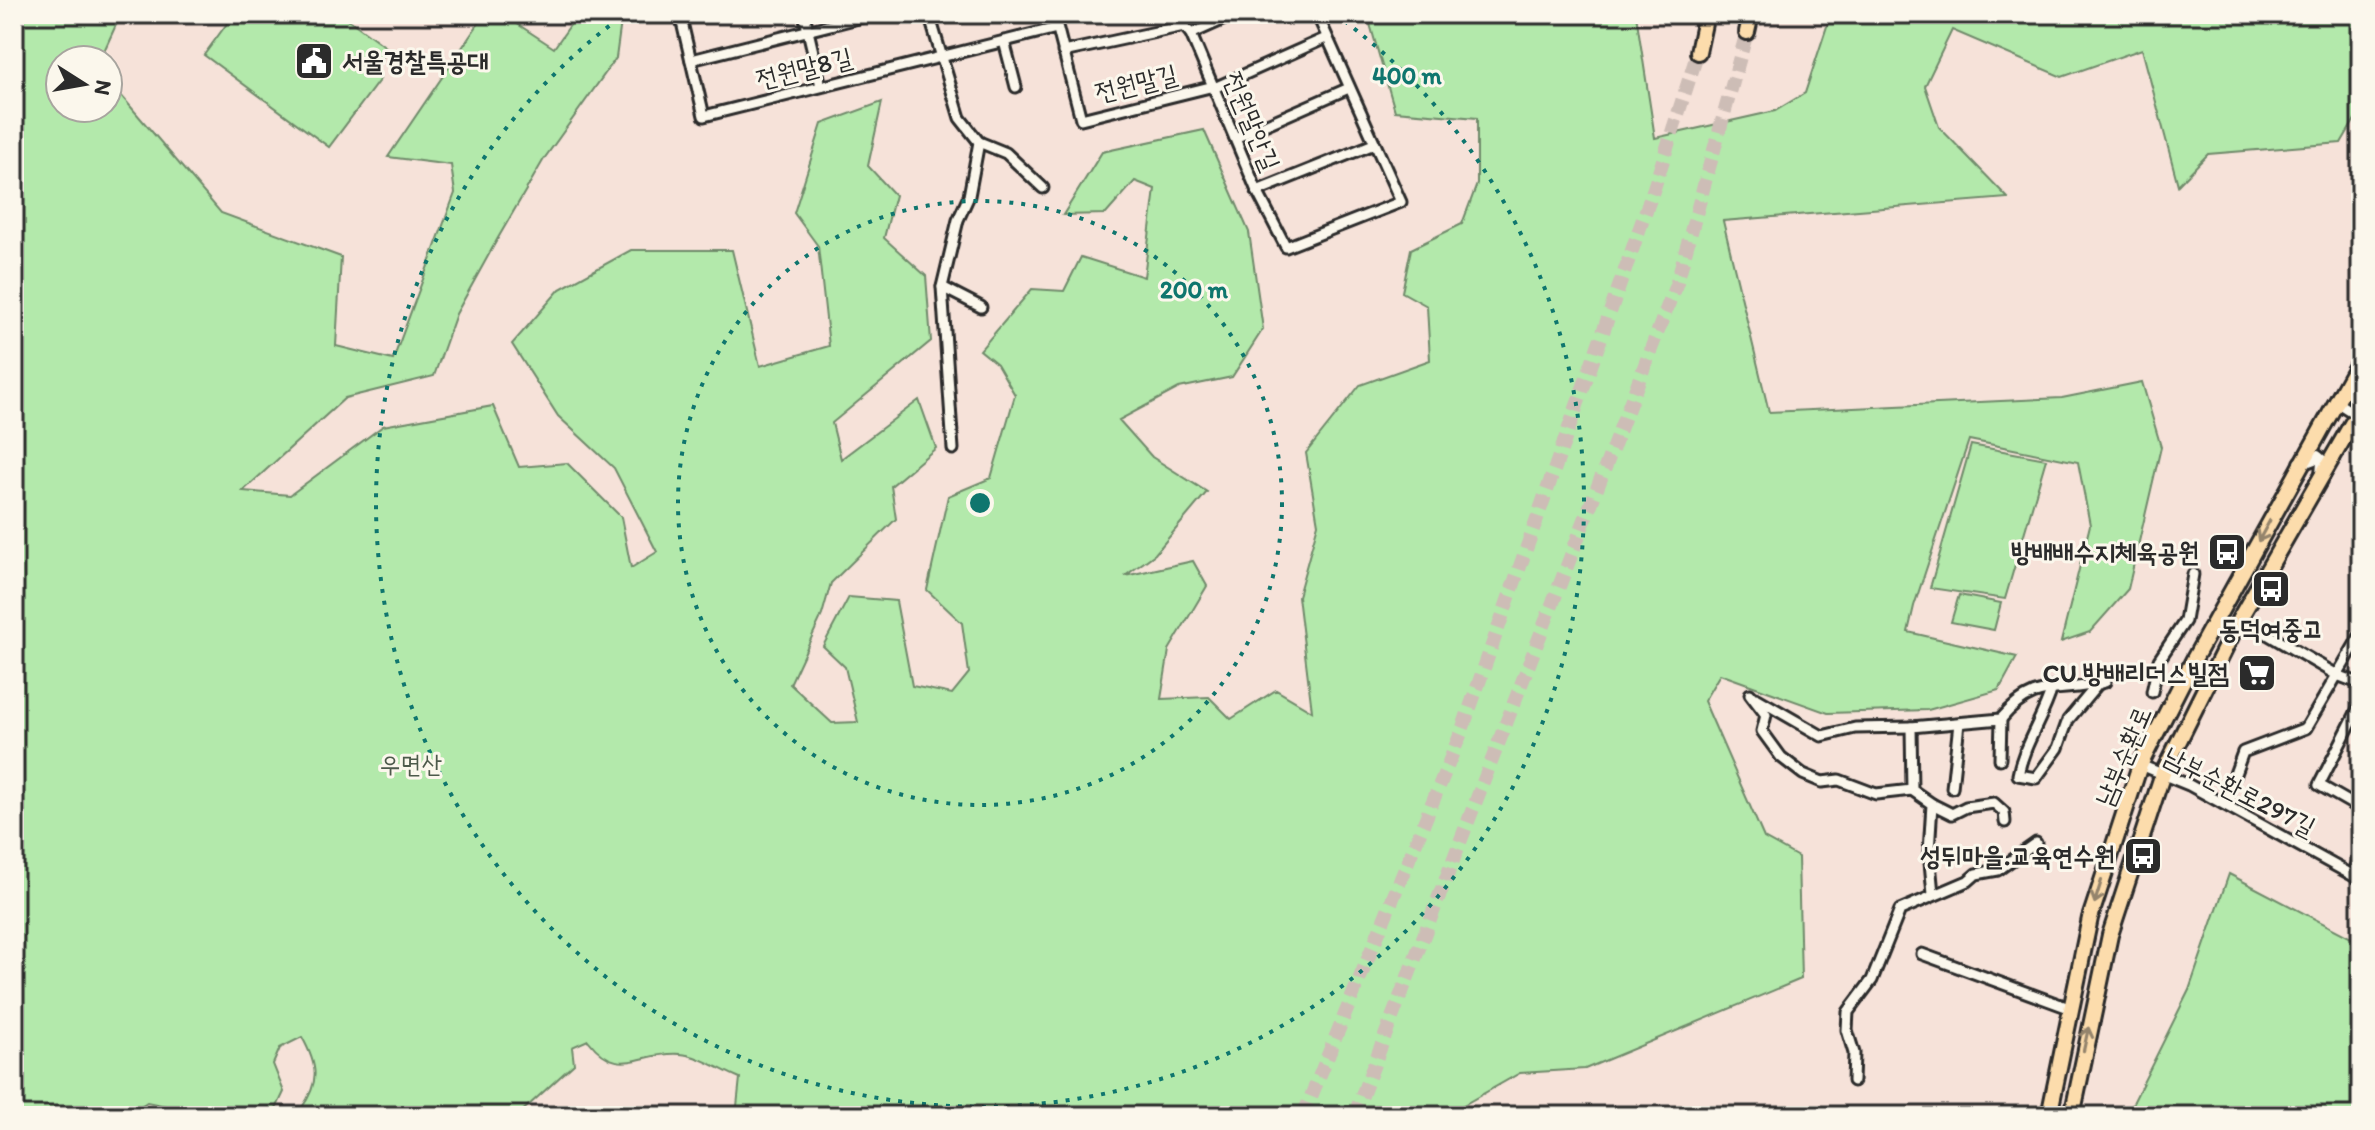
<svg xmlns="http://www.w3.org/2000/svg" width="2375" height="1130" font-family="Itim,'Poor Story',sans-serif">
  <style>
    .green { fill: #b3e9ab; stroke: #6f8a6b; stroke-width: 2; fill-rule: evenodd }
    .lines { fill: none; stroke-linecap: round; stroke-linejoin: round }
    .trunk-tunnel { stroke: #cdbdb6; stroke-width: 14; stroke-dasharray: 14 7; stroke-linecap: butt }
    .minor-casing { stroke: #2b2b2b; stroke-width: 15 }
    .secondary-casing { stroke: #2b2b2b; stroke-width: 18 }
    .primary-casing { stroke: #2b2b2b; stroke-width: 20 }
    .trunk-casing { stroke: #2b2b2b; stroke-width: 20 }
    .minor { stroke: #fbf7ec; stroke-width: 9 }
    .secondary { stroke: #fbf7ec; stroke-width: 12 }
    .primary { stroke: #fcdcac; stroke-width: 14 }
    .trunk { stroke: #fcdcac; stroke-width: 14 }
    .oneway { stroke: #94846c }
    .ring { fill: none; stroke: #0f766e; stroke-width: 4; stroke-dasharray: 4 8 }
    .labels { text-anchor: middle; stroke-width: 6; stroke-linejoin: round; paint-order: stroke }
    .poi-label { font-size: 26px; font-weight: bold; fill: #2b2b2b; stroke: #fbf7ec; text-anchor: end }
    .street-label { font-size: 26px; fill: #2b2b2b; stroke: #fbf7ec }
    .park-label { font-size: 26px; fill: #4d5a4b; stroke: #fbf7ec }
    .centre { fill: #0f766e; stroke: #fbf7ec; stroke-width: 4 }
    .ring-label { font-size: 24px; text-anchor: middle; font-weight: bold; fill: #0f766e; stroke: #fbf7ec; stroke-width: 6; stroke-linejoin: round; paint-order: stroke }
  </style>
  <rect width="100%" height="100%" fill="#f6e2d9"/>
  <filter id="ink" filterUnits="userSpaceOnUse"><feTurbulence type="fractalNoise" baseFrequency=".0125" numOctaves="2"/><feDisplacementMap in="SourceGraphic" scale="16" xChannelSelector="R" yChannelSelector="G"/><feConvolveMatrix kernelMatrix="1 2 1 2 8 2 1 2 1" color-interpolation-filters="sRGB"/></filter>
  <g filter="url(#ink)">
    <g class="green">
      <path d="M14,14H121L100,60H60V108H108V80L221,213L341,257L336,346L393,360L455,193L451,165L388,157L485,14H502L554,48L578,14H622L616,58L544,159L498,238L456,314L434,376L345,398L243,491L290,495L383,426L493,406L519,467L567,463L621,517L631,568L657,552L614,468L558,416L512,344L560,289L631,250H732L760,366L829,346L818,246L794,213L822,124L882,102L868,166L895,195L884,238L926,276L931,341L832,423L841,459L919,400L936,448L891,486L896,519L831,583L822,615L790,684L832,723L858,722L845,667L823,646L849,597L896,601L912,686L952,694L969,673L962,623L927,590L948,496L991,478L1015,395L997,364L980,350L1032,289L1064,291L1081,257L1144,277L1155,189L1135,181L1106,214L1063,215L1102,152L1204,130L1249,232L1263,329L1232,377L1179,388L1119,420L1152,457L1207,492L1155,554L1125,576L1193,561L1207,586L1169,650L1161,699L1209,697L1231,719L1276,690L1312,711L1298,596L1318,524L1306,453L1360,385L1430,360L1427,306L1402,292L1411,249L1462,224L1477,184V118L1395,111L1370,24L1377,14H1636L1655,138L1775,111L1805,93L1831,14H2361V109L2341,143L2208,154L2178,185L2142,49L2062,77L1952,30L1925,86L1939,127L2008,198L1723,221L1769,412L2062,398L2142,382L2161,447L2128,589L2090,632L2061,642L2090,525L2078,462L1969,440L1914,606L1908,632L2017,657L1999,690L1928,710L1828,713L1720,674L1704,701L1764,838L1798,857L1801,979L1585,1069L1520,1073L1444,1116H736L740,1078C722,1071 699,1055 680,1054C639,1051 620,1081 588,1040L572,1047L574,1064L517,1116H177L176,1108L147,1102L125,1116L121,1105H103L92,1116H14ZM302,1037C318,1066 320,1082 301,1109L275,1111L284,1092L273,1064L280,1048Z"/>
      <polygon points="234,14 341,14 386,47 375,74 380,79 329,147 204,55"/>
      <polygon points="1971,445 2046,459 2005,599 1930,588"/>
      <polygon points="1959,595 2001,603 1994,630 1951,622"/>
      <polygon points="2229,874 2361,943 2361,1116 2123,1116 2131,1107 2189,990"/>
    </g>
    <g class="lines">
      <g class="trunk-tunnel">
        <polyline points="1303,1116 1461,733 1654,188 1698,52"/>
        <polyline points="1354,1116 1677,282 1747,32"/>
      </g>
      <g class="minor-casing">
        <g id="minor">
          <polyline points="680,14 704,116 1057,28"/>
          <polyline points="804,14 821,86"/>
          <polyline points="929,14 960,118 979,142 969,196 958,220 942,287 953,449"/>
          <polyline points="1054,14 1081,119 1214,86"/>
          <polyline points="1174,14 1191,34 1257,191 1286,247 1401,202 1317,14"/>
          <polyline points="1191,34 1236,14"/>
          <polyline points="1004,41 1016,87"/>
          <polyline points="1063,52 1184,26"/>
          <polyline points="691,60 874,14"/>
          <polyline points="1214,88 1326,38"/>
          <polyline points="1235,138 1349,88"/>
          <polyline points="979,142 1006,153 1043,188"/>
          <polyline points="1257,191 1374,144"/>
          <polyline points="942,287 981,307"/>
          <polyline points="2336,402 2360,417"/>
          <polyline points="2240,618 2337,675 2361,684"/>
          <path d="M2052,688C2043,719 2024,743 2018,775L2036,778L2058,748L2068,720L2098,684"/>
          <polyline points="2152,692 2159,660 2185,621 2193,574"/>
          <polyline points="1750,694 1766,715 1762,731 1781,757 1803,774 1822,782 1839,780 1876,794 1912,790"/>
          <polyline points="1756,698 1822,736 1855,728 1911,727"/>
          <polyline points="2361,703 2319,785 2361,809"/>
          <path d="M2001,719C2037,677 2059,695 2105,682"/>
          <polyline points="2140,765 2189,785 2361,880"/>
          <polyline points="1952,788 1959,723"/>
          <polyline points="1932,804 1952,814 1966,807 1994,803 2004,812 2005,822"/>
          <polyline points="2224,804 2243,752 2306,728 2361,634"/>
          <polyline points="2354,876 2361,847"/>
          <polyline points="1933,894 1929,852 1932,804 1912,790 1911,727 2001,719 2000,759"/>
          <polyline points="1922,954 2069,1008"/>
          <polyline points="1853,1081 1854,1053 1847,1030 1848,1012 1872,980 1900,910 1968,881 1976,874 1998,870 2036,843"/>
        </g>
      </g>
      <g class="secondary-casing">
        <polyline id="secondary" points="2301,463 2317,457 2323,462 2322,476"/>
      </g>
      <g class="primary-casing">
        <g id="primary">
          <polyline points="2049,1116 2090,918 2140,765 2194,659 2361,358"/>
          <polyline points="2072,1116 2110,935 2163,773 2240,618 2361,408"/>
        </g>
      </g>
      <g class="trunk-casing">
        <g id="trunk">
          <polyline points="1747,32 1751,14"/>
          <polyline points="1698,52 1706,14"/>
        </g>
      </g>
      <use href="#minor" class="minor"/>
      <use href="#secondary" class="secondary"/>
      <use href="#primary" class="primary"/>
      <use href="#trunk" class="trunk"/>
    </g>
    <defs><path id="oneway-shaft" d="M-6 0H5M1.5-3L5.5 0L1.5 3" fill="none" stroke-width="1.6" stroke-linecap="round" stroke-linejoin="round" transform="scale(2)"/></defs>
    <g class="oneway">
      <use href="#oneway-shaft" transform="translate(2264 531) rotate(119)"/>
      <use href="#oneway-shaft" transform="translate(2098 892) rotate(107)"/>
      <use href="#oneway-shaft" transform="translate(2086 1039) rotate(-78)"/>
    </g>
  </g>
  <g class="ring">
    <circle cx="980" cy="503" r="302"/>
    <path d="M1335 14A604 604 0 1 1 625 14"/>
  </g>
  <defs>
    <g id="civic-square" transform="scale(2)"><rect x="-9" y="-9" width="18" height="18" rx="4" fill="#2b2b2b" stroke="#fbf7ec"/><path d="M-.6-6.5H3V-4.5H.6V-3L4-1V1h2V6H-6V1h2V-1L-.6-3ZM-1.2 2.5V6h2.4V2.5Z" fill="#fff"/></g>
    <g id="bus-square" transform="scale(2)"><rect x="-9" y="-9" width="18" height="18" rx="4" fill="#2b2b2b" stroke="#fbf7ec"/><path d="M-5-6H5V4H4V6H2V4H-2V6H-4V4H-5ZM-3.5-4V0h7V-4ZM-3.5 1.2v1.5H-2V1.2ZM2 1.2v1.5H3.5V1.2Z" fill="#fff"/></g>
    <g id="supermarket-square" transform="scale(2)"><rect x="-9" y="-9" width="18" height="18" rx="4" fill="#2b2b2b" stroke="#fbf7ec"/><path d="M-6-5.5h2.5l.6 2H6L4.5 2H-2.5L-4.4-4H-6ZM-1.5 3.2a1.3 1.3 0 1 0 .1 0ZM3 3.2a1.3 1.3 0 1 0 .1 0Z" fill="#fff"/></g>
  </defs>
  <g fill-rule="evenodd">
    <use href="#civic-square" x="314" y="61"/>
    <use href="#bus-square" x="2227" y="552"/>
    <use href="#bus-square" x="2271" y="589"/>
    <use href="#supermarket-square" x="2257" y="673"/>
    <use href="#bus-square" x="2143" y="856"/>
  </g>
  <g class="labels">
    <g class="poi-label">
      <text x="342" y="70" text-anchor="start">서울경찰특공대</text>
      <text x="2199" y="561">방배배수지체육공원</text>
      <text x="2271" y="638" text-anchor="middle">동덕여중고</text>
      <text x="2229" y="682">CU 방배리더스빌점</text>
      <text x="2115" y="865">성뒤마을.교육연수원</text>
    </g>
    <g class="street-label">
      <text transform="translate(804 68) rotate(-14)" y="9">전원말8길</text>
      <text transform="translate(1136 83) rotate(-14)" y="9">전원말길</text>
      <text transform="translate(1252 121) rotate(67)" y="9">전원말안길</text>
      <text transform="translate(2123 756) rotate(-67)" y="9">남부순환로</text>
      <text transform="translate(2240 791) rotate(27)" y="9">남부순환로297길</text>
    </g>
    <g class="park-label">
      <text x="411" y="773">우면산</text>
    </g>
  </g>
  <circle cx="980" cy="503" r="12" class="centre"/>
  <g class="ring-label">
    <text x="1407" y="84">400 m</text>
    <text x="1194" y="298">200 m</text>
  </g>
  <rect width="2375" height="1130" fill="none" stroke="#fbf7ec" stroke-width="48"/>
  <rect x="24" y="24" width="2327" height="1082" fill="none" stroke="#2b2b2b" stroke-width="3" filter="url(#ink)"/>
  <g transform="translate(84 84) rotate(101)"><circle r="38" fill="#fbf7ec" stroke="#a8a59f" stroke-width="2"/>
  <path d="M0-6L14 30L0 20L-14 30Z" fill="#2b2b2b"/>
  <text y="-12" font-size="22" font-weight="bold" text-anchor="middle" fill="#2b2b2b">N</text>
  </g>
</svg>
